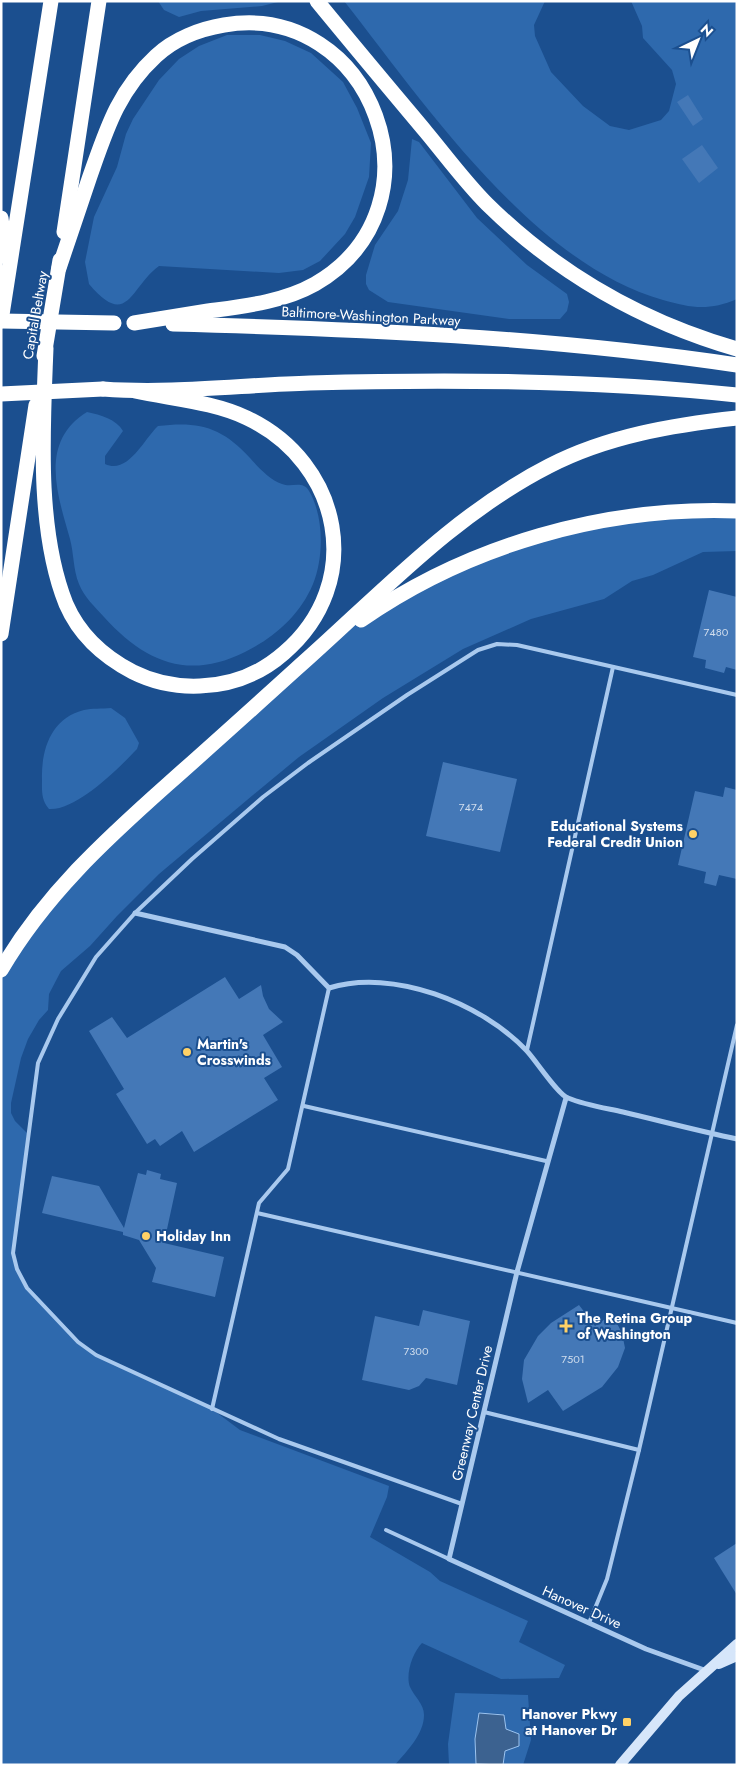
<svg xmlns="http://www.w3.org/2000/svg" width="738" height="1766" font-family="Jost,sans-serif">
  <style>
    .green { fill: #2e69ad }
    .water { fill: #3c6290; stroke: #9cc4f0 }
    .building { fill: #4478b7 }
    .lines { fill: none; stroke-linecap: round; stroke-linejoin: round }
    .lane { stroke: #a9c9ee; stroke-width: 4 }
    .street { stroke: #a9c9ee; stroke-width: 5 }
    .secondary { stroke: #d6e6fa; stroke-width: 10 }
    .highway { stroke: #fff; stroke-width: 15 }
    .highway-bridge { stroke: #fff; stroke-width: 15 }
    .poi-dot { fill: #ffd166; stroke: #1b4f8f; stroke-width: 2 }
    .labels { text-anchor: middle; stroke-width: 4; stroke-linejoin: round; paint-order: stroke }
    .number-label { font-size: 11px; fill: #d0dded }
    .street-label { font-size: 14px; fill: #fff; stroke: #1b4f8f }
    .poi-label { font-size: 14px; font-weight: bold; fill: #fff; stroke: #1b4f8f; text-anchor: start }
  </style>
  <rect width="100%" height="100%" fill="#1b4f8f"/>
  <g class="green">
    <polygon points="158,1 282,1 262,6 201,11 179,17 164,10"/>
    <path d="M344,1H545L534,25L535,36L551,72L583,106L610,126L629,130L661,120L669,111L676,84L672,70L643,38L642,26L631,1H737V299C709,311 691,308 663,300C532,263 425,104 344,1Z"/>
    <path d="M227,35H260L285,41L311,53L343,82L357,108L371,143L369,177L355,217L345,234L320,261L303,270L279,273L159,266C130,287 128,330 89,284L85,262L94,217L117,167L126,134L133,119L159,80L179,59L199,46Z"/>
    <polygon points="412,139 419,142 477,218 527,265 567,294 569,302 567,311 560,319 509,319 388,302 369,290 366,284 366,275 375,245 398,211 408,180"/>
    <path d="M87,412C101,415 116,419 123,431L105,456V464C128,475 144,439 158,426C199,421 222,427 250,458C258,467 270,480 282,484C291,488 303,480 309,491C324,516 324,557 313,584C300,615 275,637 245,652C187,681 144,661 104,617C95,607 84,597 79,584C73,569 74,554 70,539C58,496 38,442 87,412Z"/>
    <path d="M737,511V551L703,552L653,575L632,581L604,599L531,619L463,649L383,698L299,757L253,795L159,874L117,916L90,946L61,971L49,994L48,1010L39,1020L28,1039L21,1058L11,1103V1113L15,1121L29,1135L13,1253L21,1279L88,1350L212,1409L240,1430L389,1486L387,1497L370,1537L430,1572L440,1581L528,1621L519,1642L565,1665L559,1678L501,1679L422,1643C413,1652 405,1674 410,1687C414,1696 424,1704 424,1715C424,1734 407,1751 395,1765H1V970L42,909L319,650L395,597L561,530Z"/>
    <path d="M111,708L125,718L139,743L137,749C118,769 76,811 49,809C41,800 42,790 42,780C41,750 51,718 84,710C92,708 102,709 111,708Z"/>
    <polygon points="455,1693 528,1695 531,1740 523,1765 503,1765 505,1751 519,1746 519,1734 506,1730 502,1714 479,1713 475,1739 476,1765 449,1765 448,1744"/>
  </g>
  <polygon class="water" points="479,1713 504,1715 506,1729 519,1734 519,1746 505,1751 503,1765 476,1764 475,1739"/>
  <g class="building">
    <polygon points="688,95 703,119 693,126 677,102"/>
    <polygon points="702,145 718,168 699,183 682,159"/>
    <polygon points="709,590 737,597 737,670 726,667 724,673 705,668 706,660 693,657"/>
    <polygon points="443,762 517,779 500,852 426,836"/>
    <polygon points="725,787 737,790 737,879 719,875 716,886 704,883 706,872 678,865 695,791 723,797"/>
    <polygon points="225,977 239,999 261,985 263,996 269,1009 283,1022 263,1035 282,1067 264,1078 278,1100 194,1152 182,1131 160,1146 155,1139 147,1144 116,1094 124,1089 89,1031 112,1017 127,1038"/>
    <polygon points="147,1170 161,1174 160,1179 177,1183 164,1243 224,1257 215,1297 152,1282 156,1268 139,1240 123,1235 123,1232 42,1213 52,1176 99,1186 124,1228 138,1173 146,1175"/>
    <polygon points="579,1305 595,1326 612,1314 622,1333 625,1348 618,1367 602,1387 563,1411 548,1390 528,1403 522,1379 524,1360 538,1336 551,1323"/>
    <polygon points="423,1310 470,1321 457,1385 426,1378 419,1386 409,1390 362,1380 375,1316 419,1326"/>
    <polygon points="737,1543 737,1595 714,1558"/>
  </g>
  <g class="lines">
    <g class="lane">
      <polyline points="527,1050 613,667"/>
      <polyline points="304,1106 546,1161"/>
      <polyline points="257,1213 737,1323"/>
      <polyline points="212,1409 259,1203 288,1169 329,988"/>
      <polyline points="484,1412 639,1450"/>
      <polyline points="462,1504 279,1439 96,1355 78,1342 27,1288 17,1269 13,1253 38,1063 58,1019 96,957 135,913 192,859 263,797 308,763 407,695 478,650 497,644 517,645 737,695"/>
      <polyline points="386,1530 449,1559"/>
      <polyline points="589,1623 607,1579 639,1450 737,1025"/>
    </g>
    <g class="street">
      <path d="M135,913L285,947L297,955L329,988C393,968 481,1003 526,1050C535,1059 558,1095 568,1098C585,1105 605,1108 623,1112C661,1121 699,1131 737,1139"/>
      <polyline points="566,1098 517,1272 449,1559 646,1649 707,1671"/>
    </g>
    <g class="secondary">
      <polyline points="719,1664 737,1656"/>
      <polyline points="620,1765 679,1696 737,1644"/>
    </g>
    <g class="highway">
      <path d="M317,1C353,45 390,89 426,132C446,156 465,182 487,204C557,273 643,322 737,349"/>
      <polyline points="1,218 6,257"/>
      <polyline points="64,232 99,1"/>
      <path d="M59,268C69,238 79,209 89,179C106,131 117,92 156,56C174,39 200,29 224,25C372,0 450,206 315,284C283,302 245,306 208,311C183,315 158,319 134,323"/>
      <polyline points="1,321 51,1"/>
      <path d="M173,324C361,329 550,337 737,365"/>
      <path d="M46,348C43,427 36,529 66,604C79,634 104,657 133,672C153,682 177,687 200,686C231,685 260,674 284,653C366,583 342,463 247,418C214,402 172,399 135,391"/>
      <polyline points="44,356 60,260"/>
      <path d="M103,389C172,394 241,385 310,383C453,379 595,380 737,395"/>
      <path d="M361,620C469,545 605,506 737,511"/>
      <polyline points="1,634 36,405"/>
      <path d="M1,970C44,896 105,840 168,784C211,746 253,708 295,670C377,598 451,516 549,466C607,436 673,425 737,418"/>
    </g>
    <g class="highway-bridge">
      <polyline points="1,321 114,323"/>
      <polyline points="1,394 103,389"/>
    </g>
  </g>
  <g class="poi-dot">
    <circle cx="693" cy="834" r="5"/>
    <circle cx="187" cy="1052" r="5"/>
    <circle cx="146" cy="1236" r="5"/>
    <path d="M563.5 1318.5h5v5h5v5h-5v5h-5v-5h-5v-5h5z"/>
    <rect x="622" y="1717" width="10" height="10" rx="2.5"/>
  </g>
  <g class="labels">
    <g class="number-label">
      <text x="716" y="636">7480</text>
      <text x="471" y="811">7474</text>
      <text x="416" y="1355">7300</text>
      <text x="573" y="1363">7501</text>
    </g>
    <g class="street-label">
      <text transform="translate(35 315) rotate(-80)" y="5">Capital Beltway</text>
      <text transform="translate(371 316) rotate(3)" y="5">Baltimore-Washington Parkway</text>
      <text transform="translate(472 1413) rotate(-77)" y="5">Greenway Center Drive</text>
      <text transform="translate(582 1607) rotate(24)" y="5">Hanover Drive</text>
    </g>
    <g class="poi-label">
      <text x="683" y="831" text-anchor="end">Educational Systems<tspan x="683" dy="16">Federal Credit Union</tspan></text>
      <text x="197" y="1049">Martin's<tspan x="197" dy="16">Crosswinds</tspan></text>
      <text x="156" y="1241">Holiday Inn</text>
      <text x="577" y="1323">The Retina Group<tspan x="577" dy="16">of Washington</tspan></text>
      <text x="617" y="1719" text-anchor="end">Hanover Pkwy<tspan x="617" dy="16">at Hanover Dr</tspan></text>
    </g>
  </g>
  <rect width="738" height="1766" fill="none" stroke="#ffffff" stroke-width="5"/>
  <g transform="translate(698 40) rotate(43)" stroke="#1b4f8f" stroke-width="4" paint-order="stroke">
  <path d="M0-4L9 19L0 12L-9 19Z" fill="#ffffff"/>
  <text y="-8" font-size="14" font-weight="bold" text-anchor="middle" fill="#ffffff">N</text>
  </g>
</svg>
